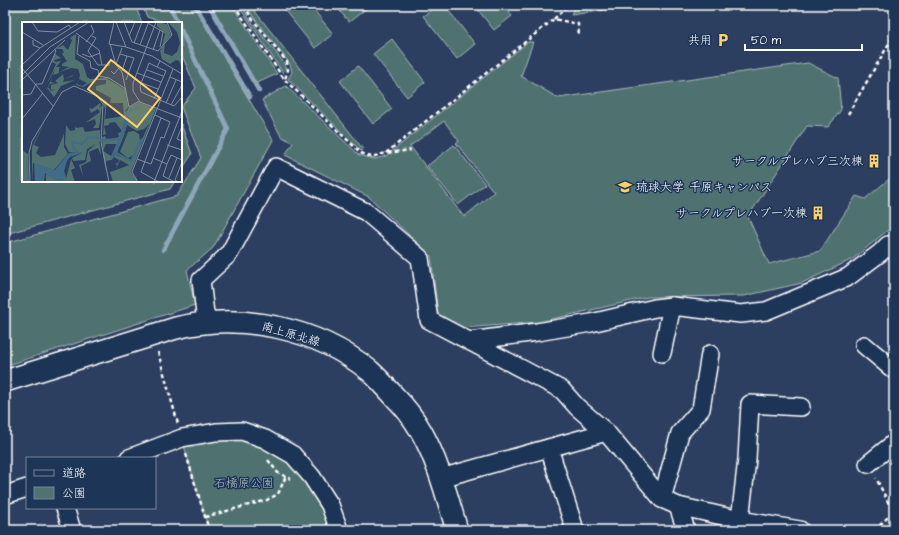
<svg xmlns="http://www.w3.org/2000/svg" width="899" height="535" font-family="'Architects Daughter','Klee One',sans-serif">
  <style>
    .green { fill: #507271; stroke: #a8b8b8; fill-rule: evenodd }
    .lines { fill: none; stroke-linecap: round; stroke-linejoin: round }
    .stream { stroke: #8ea6b9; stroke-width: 4.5 }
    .minor-casing { stroke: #fff; stroke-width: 20 }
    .tertiary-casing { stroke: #fff; stroke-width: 24 }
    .path { stroke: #fff; stroke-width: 2.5; stroke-dasharray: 4 3; stroke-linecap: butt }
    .minor { stroke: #1d3557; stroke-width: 17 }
    .tertiary { stroke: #1d3557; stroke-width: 21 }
    .labels { text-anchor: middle; stroke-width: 3; stroke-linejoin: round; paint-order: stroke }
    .poi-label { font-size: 12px; fill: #fff; stroke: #1d3557; text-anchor: end }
    .street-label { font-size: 12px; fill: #fff; stroke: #1d3557 }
    .park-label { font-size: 12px; fill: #b0c0bf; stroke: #1d3557 }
    .inset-river { fill: none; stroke: #426b8a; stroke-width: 2 }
    .inset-road { fill: none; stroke: #818ca0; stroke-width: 1 }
    .view { fill: #ffd166; fill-opacity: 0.15; stroke: #ffd166; stroke-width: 2 }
    .inset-edge { fill: none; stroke: #fff; stroke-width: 2 }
  </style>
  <rect width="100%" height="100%" fill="#2d3f60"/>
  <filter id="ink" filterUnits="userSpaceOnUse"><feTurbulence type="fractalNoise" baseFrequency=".025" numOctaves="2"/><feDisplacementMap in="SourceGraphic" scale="8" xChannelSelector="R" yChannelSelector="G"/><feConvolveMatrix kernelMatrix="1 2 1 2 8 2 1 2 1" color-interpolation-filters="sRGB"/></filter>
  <g filter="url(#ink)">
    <g class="green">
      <polygon points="5,5 135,5 142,23 23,23 23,181 175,181 170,189 5,234"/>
      <polygon points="142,5 193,5 273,140 213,248 187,270 195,305 5,366 5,243 177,196 201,158 181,107 196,88 181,53 181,23 167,23 147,17"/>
      <polygon points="210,5 232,5 277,74 255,84"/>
      <polygon points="238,5 243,5 248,17 284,63 286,70 283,73"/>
      <polygon points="247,5 250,5 363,149 361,151 288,79 292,72 290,64 252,15 247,6"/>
      <polygon points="282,5 310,5 333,34 315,48 281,6"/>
      <polygon points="335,5 365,5 367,8 349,22"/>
      <polygon points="438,5 444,5 475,44 457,59 423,16"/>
      <polygon points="474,5 503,5 512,16 494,30"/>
      <polygon points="575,5 642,5 571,15"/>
      <polygon points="392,39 425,82 407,97 373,54"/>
      <path d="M528,42H533L521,76L558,98L808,63L838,78L841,110L828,127L807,126L748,217L769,264L820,251L856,196L865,199L894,175V225L853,259L802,283L744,296L648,297L539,322L463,328L438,315L431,256L369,197L285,155L293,143L281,136L262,100L286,86L359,155L375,159L386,156ZM444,121L459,141L456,143L494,192L464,217L410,146Z"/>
      <polygon points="358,66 392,109 373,124 340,81"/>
      <polygon points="181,124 192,154 181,171"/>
      <polygon points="454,145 485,184 458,205 427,166"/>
      <polygon points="182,439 265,439 293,455 339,530 209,530"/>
    </g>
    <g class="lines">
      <g class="stream">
        <polyline points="169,5 178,23"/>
        <polyline points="195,5 250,97"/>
        <polyline points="209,5 259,91"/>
        <polyline points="163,250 228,129 181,30"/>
      </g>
      <g class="minor-casing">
        <g id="minor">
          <polyline points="206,322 201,280 229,254 276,167 366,212 420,258 429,320 562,390 577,407 606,432 662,499 678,506 740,520 800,530"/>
          <polyline points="470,341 537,332 591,323 655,308 672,306 741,314 766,311 848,277 880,253 888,245 894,251"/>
          <polyline points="864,345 894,370"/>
          <polyline points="662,353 672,306"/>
          <polyline points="549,448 575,530"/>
          <polyline points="129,458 182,438 216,432 242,431 265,439 293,455 312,477 330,505 339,530"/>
          <polyline points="868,464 894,443"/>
          <polyline points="441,478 606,432"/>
          <polyline points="5,495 27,488"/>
          <polyline points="662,499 680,433 701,409 710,354"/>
          <polyline points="678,506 686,530"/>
          <polyline points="65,508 72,530"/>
          <polyline points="740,520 747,459 750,404 801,407"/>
        </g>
      </g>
      <g class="tertiary-casing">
        <path id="tertiary" d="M5,381L176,328C242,312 317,328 370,371C379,379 387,388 395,397C405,407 414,419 421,431C438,461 447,497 457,530"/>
      </g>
      <g class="path">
        <polyline points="234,5 284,79 361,153 371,157 386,153 411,150"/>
        <polyline points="245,5 250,16 287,62 288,70 285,79"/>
        <polyline points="554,19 568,5"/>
        <polyline points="848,114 894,35"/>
        <polyline points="386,153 554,19 578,24 579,36"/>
        <polyline points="158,352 178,424"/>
        <polyline points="186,454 209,530"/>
        <polyline points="268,460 278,473 291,479"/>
        <polyline points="205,517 267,500 278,494 286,476"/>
        <polyline points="875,530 893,512 876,478"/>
      </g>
      <use href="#minor" class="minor"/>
      <use href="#tertiary" class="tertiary"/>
    </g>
  </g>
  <defs>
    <g id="parking-bare" transform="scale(1.08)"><path d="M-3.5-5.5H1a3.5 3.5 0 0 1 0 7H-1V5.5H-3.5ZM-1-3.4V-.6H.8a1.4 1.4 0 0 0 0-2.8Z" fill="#ffd166" stroke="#1d3557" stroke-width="2.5" paint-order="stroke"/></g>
    <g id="building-bare" transform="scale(1.08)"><path d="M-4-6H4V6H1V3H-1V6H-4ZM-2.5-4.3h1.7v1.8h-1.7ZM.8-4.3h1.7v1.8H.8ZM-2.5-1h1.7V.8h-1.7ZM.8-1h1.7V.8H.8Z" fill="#ffd166" stroke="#1d3557" stroke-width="2.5" paint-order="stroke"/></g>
    <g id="university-bare" transform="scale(1.08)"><path d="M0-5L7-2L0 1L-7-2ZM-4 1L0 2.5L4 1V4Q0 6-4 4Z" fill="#ffd166" stroke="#1d3557" stroke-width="2.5" paint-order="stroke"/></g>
  </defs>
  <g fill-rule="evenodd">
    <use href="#parking-bare" x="723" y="40"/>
    <use href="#building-bare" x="874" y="161"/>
    <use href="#university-bare" x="625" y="187"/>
    <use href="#building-bare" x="818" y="213"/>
  </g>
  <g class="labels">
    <g class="poi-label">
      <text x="712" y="44">共用</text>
      <text x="863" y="165">サークルプレハブ三次棟</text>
      <text x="636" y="191" text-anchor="start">琉球大学 千原キャンパス</text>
      <text x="807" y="217">サークルプレハブ一次棟</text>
    </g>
    <g class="street-label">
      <text transform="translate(291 334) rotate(16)" y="4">南上原北線</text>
    </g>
    <g class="park-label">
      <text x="244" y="487">石橋原公園</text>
    </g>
  </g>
  <g transform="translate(22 22)">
    <rect width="160" height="160" fill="#2d3f60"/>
    <path d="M135,0L145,2L149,13L140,24L143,12L135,4ZM146,0L160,1V46L157,39L154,38L148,42L140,37L138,29L143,20L142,31L150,34L155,30L158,21L155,10ZM54,12L53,37L61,42L65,55L68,57L84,56L104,68L106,85L103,89L105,90L100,109L93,100L87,101V103L82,104L84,112L81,113L83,87L80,77L85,80L83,97L102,94L101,81H88L89,76L74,68V64L84,62V58H74L61,65L54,63L56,58L55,62L60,64L65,61L57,57L58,53L56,47L49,46L38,50L47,45L40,44V42L45,39L40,32L42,30L40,27H34L41,23L46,28L50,18L48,16ZM33,32L39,36L32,38L33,40L39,39L34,45H39L37,46V51L31,53L33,47L24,64L34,42L30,40ZM41,52L42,57L51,53V54L42,57L41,60L53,58L39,64L32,75L25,66L24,69L30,56L29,60L33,61L28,62L26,65L29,69L33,67L29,68V63L36,61L33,59ZM117,80L134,87L109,150L116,160H91L88,150L94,148L95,143L93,142H96L94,148L107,143L98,138L96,142L92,141H96L97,138L92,135L90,139L101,110L103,111L94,133L110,139L127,102L122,107L115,109L105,103L103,110L101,109L106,86ZM78,81L79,83L77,85L80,84L77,106H71L74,102L73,97L63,101L78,90L76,87L69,91L67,86L70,87ZM23,99L12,123L17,125L14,131L19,135L33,133L42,112V125L46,132L32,148L11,141L10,160V125ZM44,103L48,109L53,108V104L54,106L61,105L63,110L78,108V120L65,127L63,138L51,139L50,136L60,131L47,130L43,122ZM112,109L117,112L118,119L112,133L106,136L98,130L106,110ZM100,110L95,122H84L81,129L89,134L94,124L89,138L84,139V149L81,133L80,115L83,114L85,118L97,115L96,111ZM75,121H78L79,134L76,126L67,130L69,139L59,144L61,154L57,143L64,140L66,129ZM0,128L6,132L7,160H1ZM49,137L53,146L49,148L53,160H24V152L35,158L44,157Z" fill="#507271"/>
    <path d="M56,130L60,131L48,135L45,139L42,149L45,157L33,158L23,151L22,160H13L12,141L33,148L47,131Z" fill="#426b8a"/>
    <path class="inset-river" d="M102,109L108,89L117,85M80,118L96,117M93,129L104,102L106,89M56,130L52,127L50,120L60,122L67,115L77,116M94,130L101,111M94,131L109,139L120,117M89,138L103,102L105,89"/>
    <path class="inset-road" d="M10,0L16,9L35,10L47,3L49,6M92,0L87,22L104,25M94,0L104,25L130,34L160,52M102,0L110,20L136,29L150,13L145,0M124,0L141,10L138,25M134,0L111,61V69L118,80L160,96M0,10L21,23M54,11L77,28L80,43M57,14L55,32L68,39L69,46L76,48L77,54L87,56L104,67M70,14L74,16L66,29L76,43H88M107,14L113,0M11,18V23L18,26M64,20L72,10L69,3M112,21L120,0M88,22L94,43L100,50L107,85L117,79M118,23L126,2M131,28L138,8M60,32L68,35L78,31M98,32L112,36L104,58M138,39L135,45L127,41L118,64L119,70L152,84L160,75M94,42L100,26M0,43L18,26L58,0M0,46L31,84M125,48L141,54M89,49L92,52L97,46M100,49L105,34M115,51L139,60M0,53L28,25L67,0M148,55L160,60M0,58L43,18M120,61L136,67M0,73L9,72L14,62H20L34,29L32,27M132,77L144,49L135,45M144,81L154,58M149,83L160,63M0,97L21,71M160,104L155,117L160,119M145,123L160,128M131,136L145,142L149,133L160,138M115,137L129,142L139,115L142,116L148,100L133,93M145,142L141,154L153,160M147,156L155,136M8,160L7,131L10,119L40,70L52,64L75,74L81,82L79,120L87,160M116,160L110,150L151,47M132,160L160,89M137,160L119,150L139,96M156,160L153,158L160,140"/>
    <path class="view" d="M89,38L138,76L115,105L66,67Z"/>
    <rect width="160" height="160" class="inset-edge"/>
  </g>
  <rect width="899" height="535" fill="none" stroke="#1d3557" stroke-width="20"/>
  <rect x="10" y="10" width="879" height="515" fill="none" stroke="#fff" stroke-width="1.5" filter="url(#ink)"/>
  <rect x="26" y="457" width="130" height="52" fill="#1d3557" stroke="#77869a"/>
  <rect x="34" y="470" width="20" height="6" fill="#1d3557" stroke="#77869a"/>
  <text x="62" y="477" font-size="12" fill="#ffffff">道路</text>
  <rect x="34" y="487" width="20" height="12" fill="#507271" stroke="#77869a"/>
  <text x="62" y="497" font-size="12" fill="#ffffff">公園</text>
  <path d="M745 44v6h117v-6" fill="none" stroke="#ffffff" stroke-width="2"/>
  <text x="751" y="44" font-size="12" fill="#ffffff" stroke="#1d3557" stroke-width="3" paint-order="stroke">50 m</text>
</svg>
